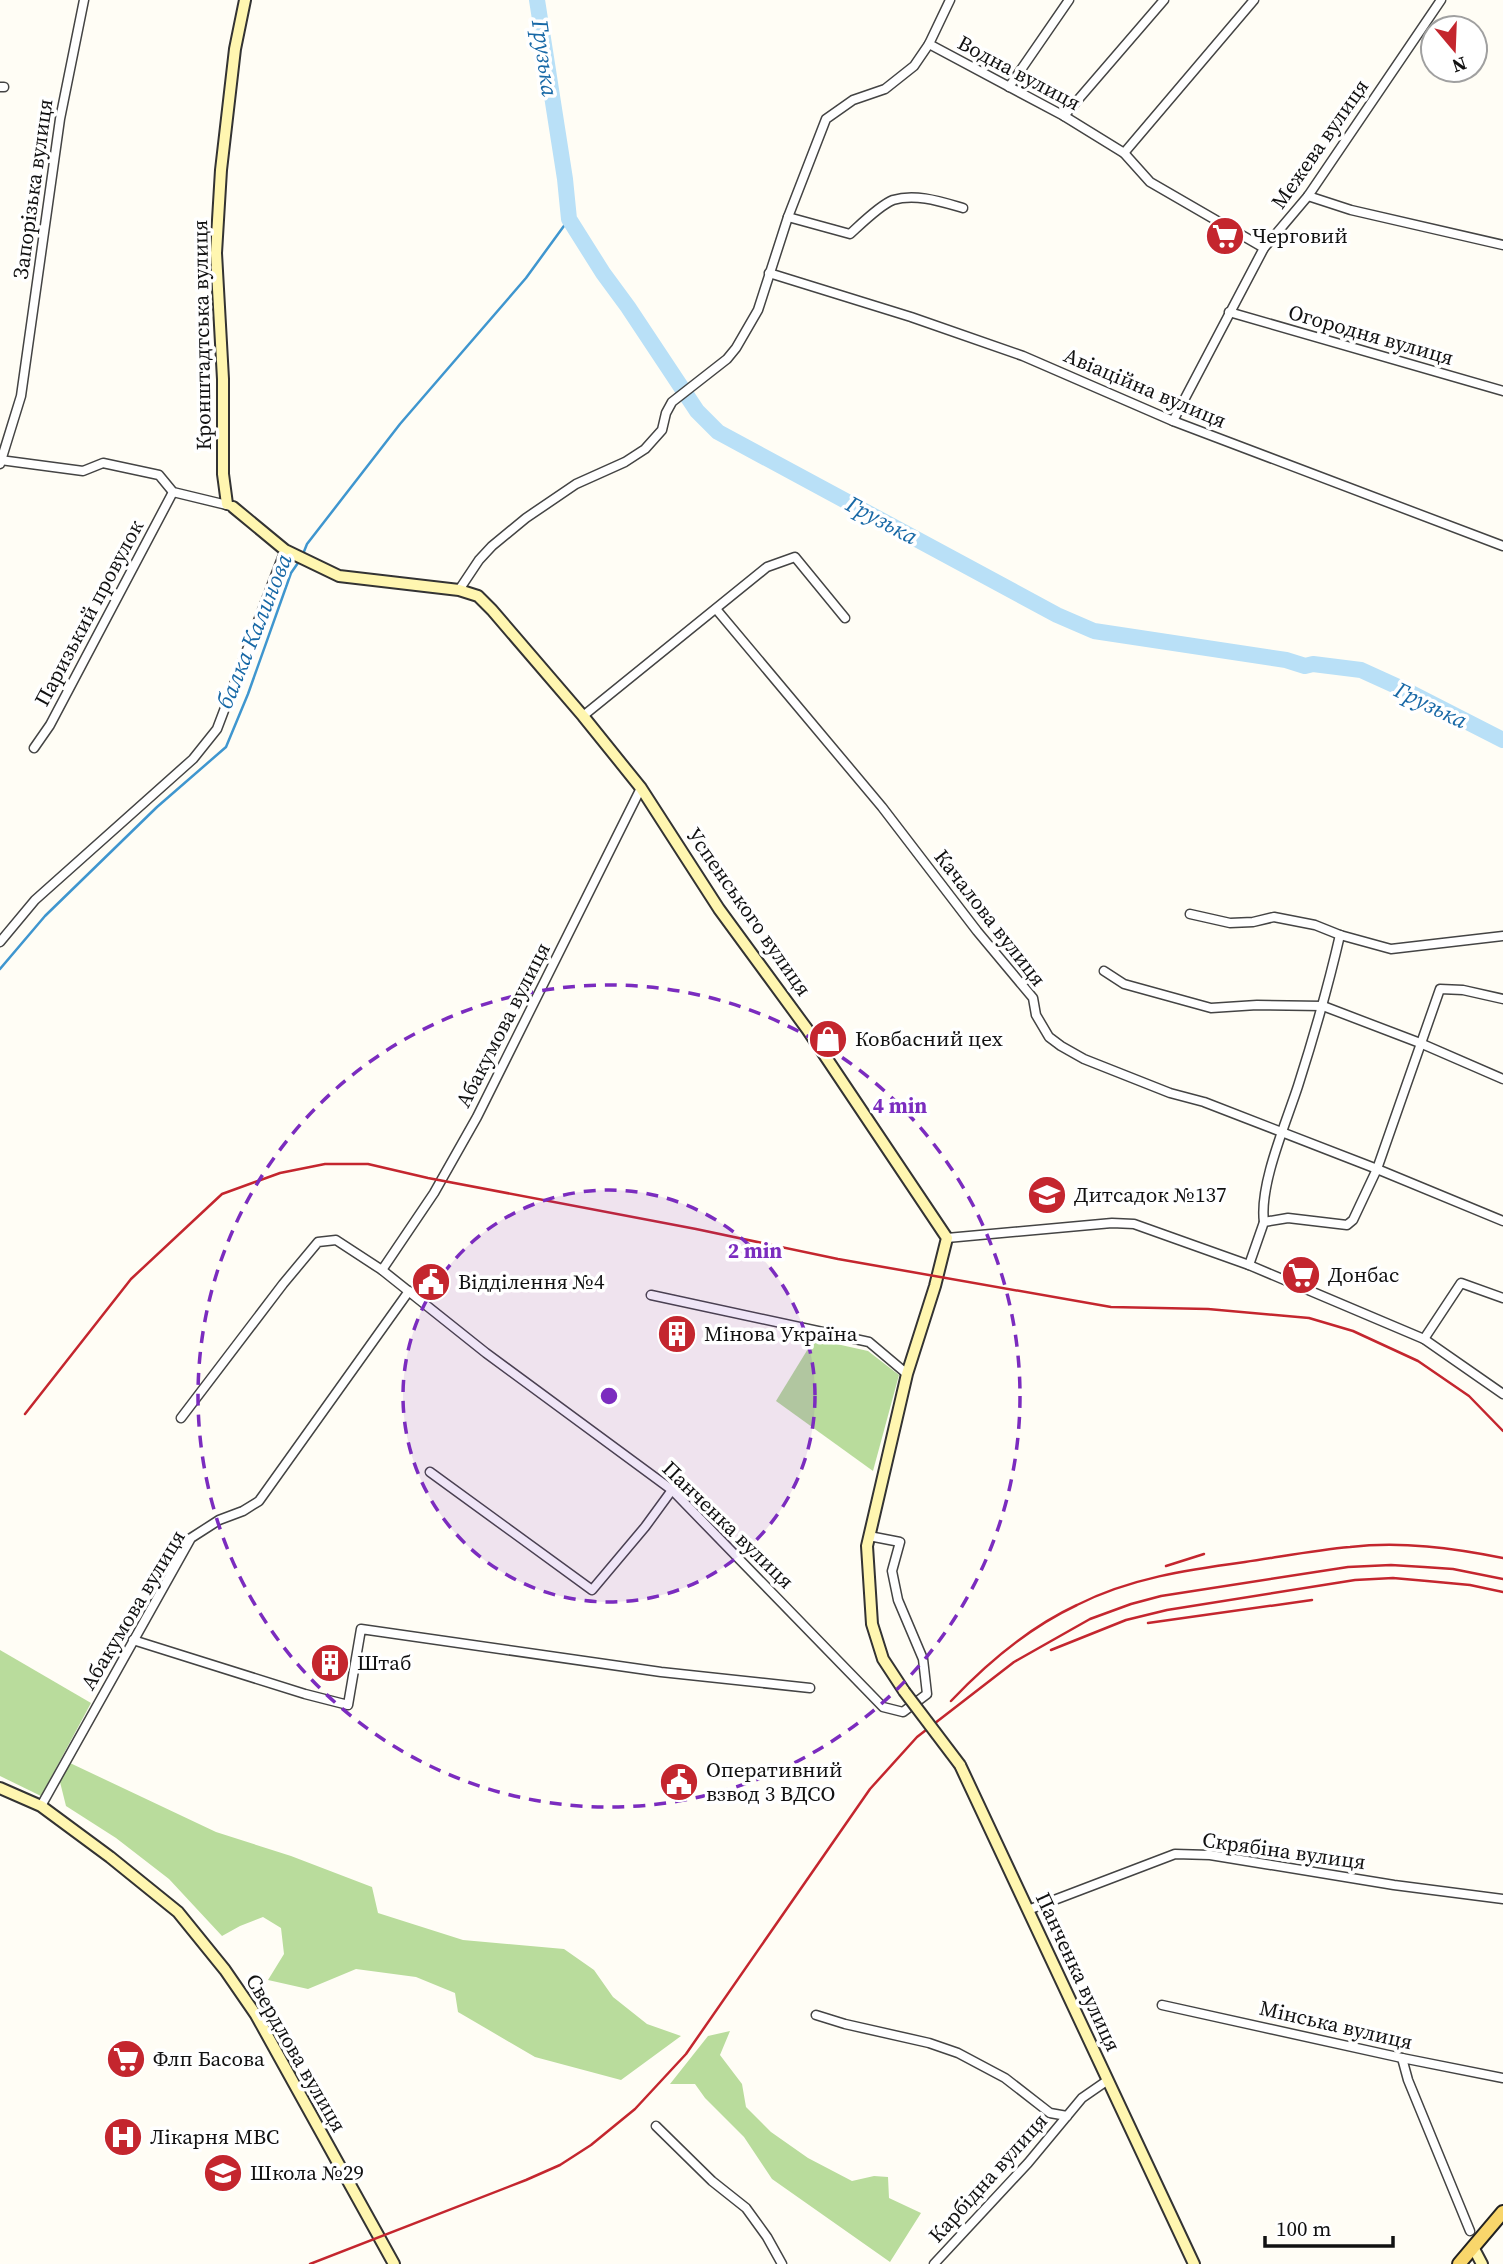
<svg xmlns="http://www.w3.org/2000/svg" width="1503" height="2264" font-family="'Source Serif 4',serif">
  <style>
    .forest { fill: #b9dc9c }
    .lines { fill: none; stroke-linecap: round; stroke-linejoin: round }
    .stream { stroke: #3f96cf; stroke-width: 2.5 }
    .river { stroke: #b9e0f7; stroke-width: 16 }
    .street-casing { stroke: #444; stroke-width: 11 }
    .secondary-casing { stroke: #333; stroke-width: 14 }
    .primary-casing { stroke: #222; stroke-width: 16 }
    .street { stroke: #fff; stroke-width: 8 }
    .secondary { stroke: #fff6b0; stroke-width: 10 }
    .primary { stroke: #f9d66b; stroke-width: 12 }
    .rail { stroke: #c4262e; stroke-width: 2.5 }
    .secondary-bridge-casing { stroke: #333; stroke-width: 14; stroke-linecap: butt }
    .secondary-bridge { stroke: #fff6b0; stroke-width: 10 }
    .ring { fill: none; stroke: #7b2cbf; stroke-width: 3.5; stroke-dasharray: 12 9 }
    .labels { text-anchor: middle; stroke-width: 7; stroke-linejoin: round; paint-order: stroke }
    .street-label { font-size: 21px; fill: #111; stroke: #fff }
    .poi-label { font-size: 21px; fill: #111; stroke: #fff; text-anchor: start }
    .water-label { font-size: 23px; font-style: italic; fill: #1768a6; stroke: #fff }
    .centre { fill: #7b2cbf; stroke: #fff; stroke-width: 3.5 }
    .ring-label { font-size: 21px; text-anchor: middle; font-weight: bold; fill: #7b2cbf; stroke: #fff; stroke-width: 7; stroke-linejoin: round; paint-order: stroke }
  </style>
  <rect width="100%" height="100%" fill="#fffdf5"/>
  <g class="forest">
    <polygon points="814,1339 868,1351 899,1375 873,1471 776,1401"/>
    <polygon points="0,1650 91,1703 41,1796 0,1776"/>
    <polygon points="70,1763 216,1832 291,1856 372,1887 378,1913 463,1940 564,1949 594,1970 613,1997 647,2024 681,2036 621,2080 535,2057 458,2012 455,1993 416,1977 356,1969 308,1989 268,1980 284,1954 281,1928 263,1917 240,1926 222,1936 169,1879 116,1838 66,1806 60,1782"/>
    <polygon points="730,2031 720,2055 742,2084 746,2107 771,2132 808,2158 852,2181 874,2176 888,2177 889,2198 921,2213 890,2262 772,2179 744,2137 705,2098 695,2084 670,2084 708,2036"/>
  </g>
  <g class="lines">
    <g class="stream">
      <polyline points="303,554 307,544 400,424 526,278 569,219"/>
      <polyline points="0,969 45,916 157,807 226,747 248,694 291,573 300,560"/>
    </g>
    <polyline class="river" points="537,0 565,179 569,219 603,273 628,307 697,411 718,432 1057,615 1094,631 1286,660 1305,666 1313,664 1361,670 1405,690 1503,740"/>
    <g class="street-casing">
      <g id="street">
        <polyline points="929,44 1064,116 1124,153 1150,182 1264,248"/>
        <polyline points="0,87 4,87"/>
        <polyline points="1009,87 1069,0"/>
        <polyline points="1064,116 1164,0"/>
        <polyline points="1124,153 1254,0"/>
        <polyline points="1308,196 1351,210 1503,245"/>
        <path d="M788,217L850,234C861,224 880,205 893,200C916,193 942,202 963,208"/>
        <polyline points="769,273 911,317 1023,356 1173,421 1503,546"/>
        <polyline points="1229,312 1503,391"/>
        <polyline points="1173,421 1264,248 1308,196 1441,0"/>
        <polyline points="0,460 83,471 103,463 159,475 173,492 231,506"/>
        <polyline points="0,464 21,396 60,119 84,0"/>
        <polyline points="459,590 479,560 492,546 526,518 576,484 625,462 645,449 662,430 666,413 672,402 727,359 736,348 758,310 788,217 826,119 853,100 885,89 914,66 929,44 950,0"/>
        <polyline points="716,609 882,807 977,931 1033,998 1036,1015 1049,1037 1061,1046 1084,1059 1170,1093 1204,1102 1377,1169 1503,1221"/>
        <polyline points="583,716 767,567 795,557 845,618"/>
        <polyline points="34,748 50,725 173,492"/>
        <polyline points="1190,914 1230,923 1253,922 1274,917 1315,925 1340,935 1391,949 1503,936"/>
        <polyline points="0,942 35,900 193,759 217,729 285,550"/>
        <polyline points="1104,971 1124,984 1211,1008 1257,1005 1323,1006 1420,1043 1503,1079"/>
        <path d="M1264,1222C1259,1185 1286,1123 1298,1086C1314,1036 1328,987 1340,935"/>
        <polyline points="947,1238 1112,1223 1134,1224 1249,1265 1424,1339 1503,1394"/>
        <polyline points="1249,1265 1264,1222 1288,1218 1347,1225 1353,1220 1377,1169 1440,989 1463,990 1503,999"/>
        <polyline points="382,1270 434,1193 477,1117 641,788"/>
        <polyline points="651,1295 869,1342 907,1374"/>
        <polyline points="1424,1339 1461,1283 1503,1298"/>
        <polyline points="181,1418 283,1284 318,1242 336,1240 382,1270 486,1353 672,1490 883,1707 903,1712 927,1694 923,1659 898,1600 892,1571 900,1542 869,1536"/>
        <polyline points="430,1472 592,1590 645,1527 672,1490"/>
        <polyline points="133,1640 305,1694 348,1705 361,1629 661,1672 810,1688"/>
        <polyline points="41,1806 191,1538 219,1520 243,1511 259,1501 409,1291"/>
        <polyline points="1028,1910 1175,1854 1210,1855 1394,1885 1503,1899"/>
        <polyline points="1162,2005 1402,2058 1503,2078"/>
        <polyline points="816,2015 845,2024 929,2043 958,2053 1005,2078 1050,2113 1067,2116"/>
        <polyline points="1402,2058 1408,2080 1470,2231"/>
        <polyline points="656,2126 712,2181 746,2208 767,2237 782,2264"/>
        <polyline points="934,2264 1028,2163 1082,2098 1108,2080"/>
      </g>
    </g>
    <g class="secondary-casing">
      <g id="secondary">
        <polyline points="227,504 223,474 223,379 216,253 221,170 235,49 245,0"/>
        <polyline points="233,507 285,550 339,576 459,590 478,596 492,610 583,716 641,788 719,909 807,1029 947,1238 935,1286 907,1374 867,1546 872,1624 883,1659 904,1691"/>
        <polyline points="960,1765 1194,2264"/>
        <polyline points="0,1788 41,1806 110,1857 178,1912 225,1970 256,2015 394,2264"/>
        <polyline points="1473,2247 1482,2264"/>
      </g>
    </g>
    <g class="primary-casing">
      <polyline id="primary" points="1459,2264 1503,2212"/>
    </g>
    <use href="#street" class="street"/>
    <use href="#secondary" class="secondary"/>
    <use href="#primary" class="primary"/>
    <g class="rail">
      <polyline points="25,1414 131,1279 222,1194 280,1173 325,1164 368,1164 428,1178 696,1229 838,1259 1111,1307 1208,1309 1309,1318 1353,1331 1418,1361 1469,1396 1503,1431"/>
      <polyline points="1166,1566 1204,1554"/>
      <polyline points="1148,1623 1312,1600"/>
      <polyline points="1051,1650 1126,1620 1167,1610 1355,1580 1393,1578 1427,1581 1470,1585 1503,1592"/>
      <path d="M951,1701C986,1664 1030,1627 1077,1605C1130,1578 1187,1570 1245,1562C1280,1557 1315,1550 1350,1547C1401,1541 1453,1548 1503,1558"/>
      <polyline points="310,2264 526,2180 560,2165 591,2145 635,2109 686,2054 870,1789 917,1737 1014,1662 1090,1619 1131,1604 1161,1596 1348,1567 1391,1565 1424,1567 1453,1569 1503,1579"/>
    </g>
    <g class="secondary-bridge-casing">
      <polyline id="secondary-bridge" points="904,1691 960,1765"/>
    </g>
    <use href="#secondary-bridge" class="secondary-bridge"/>
  </g>
  <circle cx="609" cy="1396" r="206" fill="#7b2cbf" fill-opacity=".12"/>
  <g class="ring">
    <circle cx="609" cy="1396" r="206"/>
    <circle cx="609" cy="1396" r="411"/>
  </g>
  <defs>
    <g id="supermarket-disc" transform="scale(2.0125)"><circle r="9.5" fill="#c4262e" stroke="#fff"/><path d="M-6-5.5h2.5l.6 2H6L4.5 2H-2.5L-4.4-4H-6ZM-1.5 3.2a1.3 1.3 0 1 0 .1 0ZM3 3.2a1.3 1.3 0 1 0 .1 0Z" fill="#fff"/></g>
    <g id="shop-disc" transform="scale(2.0125)"><circle r="9.5" fill="#c4262e" stroke="#fff"/><path d="M-5-2.5h2.3a2.7 3.5 0 0 1 5.4 0H5L5.5 6h-11ZM-1.5-2.5h3a1.5 2.3 0 0 0-3 0Z" fill="#fff"/></g>
    <g id="school-disc" transform="scale(2.0125)"><circle r="9.5" fill="#c4262e" stroke="#fff"/><path d="M0-5L7-2L0 1L-7-2ZM-4 1L0 2.5L4 1V4Q0 6-4 4Z" fill="#fff"/></g>
    <g id="civic-disc" transform="scale(2.0125)"><circle r="9.5" fill="#c4262e" stroke="#fff"/><path d="M-.6-6.5H3V-4.5H.6V-3L4-1V1h2V6H-6V1h2V-1L-.6-3ZM-1.2 2.5V6h2.4V2.5Z" fill="#fff"/></g>
    <g id="building-disc" transform="scale(2.0125)"><circle r="9.5" fill="#c4262e" stroke="#fff"/><path d="M-4-6H4V6H1V3H-1V6H-4ZM-2.5-4.3h1.7v1.8h-1.7ZM.8-4.3h1.7v1.8H.8ZM-2.5-1h1.7V.8h-1.7ZM.8-1h1.7V.8H.8Z" fill="#fff"/></g>
    <g id="hospital-disc" transform="scale(2.0125)"><circle r="9.5" fill="#c4262e" stroke="#fff"/><path d="M-5-5h3v3.5h4V-5h3V5h-3V1.5h-4V5h-3Z" fill="#fff"/></g>
  </defs>
  <g fill-rule="evenodd">
    <use href="#supermarket-disc" x="1225" y="236"/>
    <use href="#shop-disc" x="828" y="1039"/>
    <use href="#school-disc" x="1047" y="1195"/>
    <use href="#supermarket-disc" x="1301" y="1275"/>
    <use href="#civic-disc" x="431" y="1282"/>
    <use href="#building-disc" x="677" y="1334"/>
    <use href="#building-disc" x="330" y="1663"/>
    <use href="#civic-disc" x="679" y="1782"/>
    <use href="#supermarket-disc" x="126" y="2059"/>
    <use href="#hospital-disc" x="123" y="2137"/>
    <use href="#school-disc" x="223" y="2173"/>
  </g>
  <g class="labels">
    <g class="street-label">
      <text transform="translate(1019 73) rotate(28)" y="7">Водна вулиця</text>
      <text transform="translate(1320 144) rotate(-55)" y="7">Межева вулиця</text>
      <text transform="translate(33 189) rotate(-82)" y="7">Запорізька вулиця</text>
      <text transform="translate(202 335) rotate(-91)" y="7">Кронштадтська вулиця</text>
      <text transform="translate(1371 335) rotate(16)" y="7">Огородня вулиця</text>
      <text transform="translate(1145 388) rotate(23)" y="7">Авіаційна вулиця</text>
      <text transform="translate(89 613) rotate(-62)" y="7">Паризький провулок</text>
      <text transform="translate(749 912) rotate(55)" y="7">Успенського вулиця</text>
      <text transform="translate(990 918) rotate(52)" y="7">Качалова вулиця</text>
      <text transform="translate(503 1025) rotate(-63)" y="7">Абакумова вулиця</text>
      <text transform="translate(728 1525) rotate(44)" y="7">Панченка вулиця</text>
      <text transform="translate(133 1610) rotate(-59)" y="7">Абакумова вулиця</text>
      <text transform="translate(1284 1851) rotate(8)" y="7">Скрябіна вулиця</text>
      <text transform="translate(1078 1972) rotate(65)" y="7">Панченка вулиця</text>
      <text transform="translate(1336 2025) rotate(13)" y="7">Мінська вулиця</text>
      <text transform="translate(296 2053) rotate(60)" y="7">Свердлова вулиця</text>
      <text transform="translate(988 2178) rotate(-48)" y="7">Карбідна вулиця</text>
    </g>
    <g class="poi-label">
      <text x="1252" y="243">Черговий</text>
      <text x="855" y="1046">Ковбасний цех</text>
      <text x="1074" y="1202">Дитсадок №137</text>
      <text x="1328" y="1282">Донбас</text>
      <text x="458" y="1289">Відділення №4</text>
      <text x="704" y="1341">Мінова Україна</text>
      <text x="357" y="1670">Штаб</text>
      <text x="706" y="1777">Оперативний<tspan x="706" dy="24">взвод 3 ВДСО</tspan></text>
      <text x="153" y="2066">Флп Басова</text>
      <text x="150" y="2144">Лікарня МВС</text>
      <text x="250" y="2180">Школа №29</text>
    </g>
    <g class="water-label">
      <text transform="translate(545 58) rotate(82)" y="8">Грузька</text>
      <text transform="translate(882 520) rotate(28)" y="8">Грузька</text>
      <text transform="translate(254 631) rotate(-68)" y="8">балка Калинова</text>
      <text transform="translate(1431 705) rotate(26)" y="8">Грузька</text>
    </g>
  </g>
  <circle cx="609" cy="1396" r="10" class="centre"/>
  <g class="ring-label">
    <text x="900" y="1113">4 min</text>
    <text x="755" y="1258">2 min</text>
  </g>
  <g transform="translate(1454 49) rotate(161)"><circle r="33" fill="#ffffff" stroke="#a0a0a0" stroke-width="2"/>
  <path d="M0-5L12 26L0 18L-12 26Z" fill="#c4262e"/>
  <text y="-10" font-size="19" font-weight="bold" text-anchor="middle" fill="#111111">N</text>
  </g>
  <path d="M1265 2236v10h128v-10" fill="none" stroke="#111111" stroke-width="3.5"/>
  <text x="1276" y="2236" font-size="21" fill="#111111" stroke="#ffffff" stroke-width="5" paint-order="stroke">100 m</text>
</svg>
